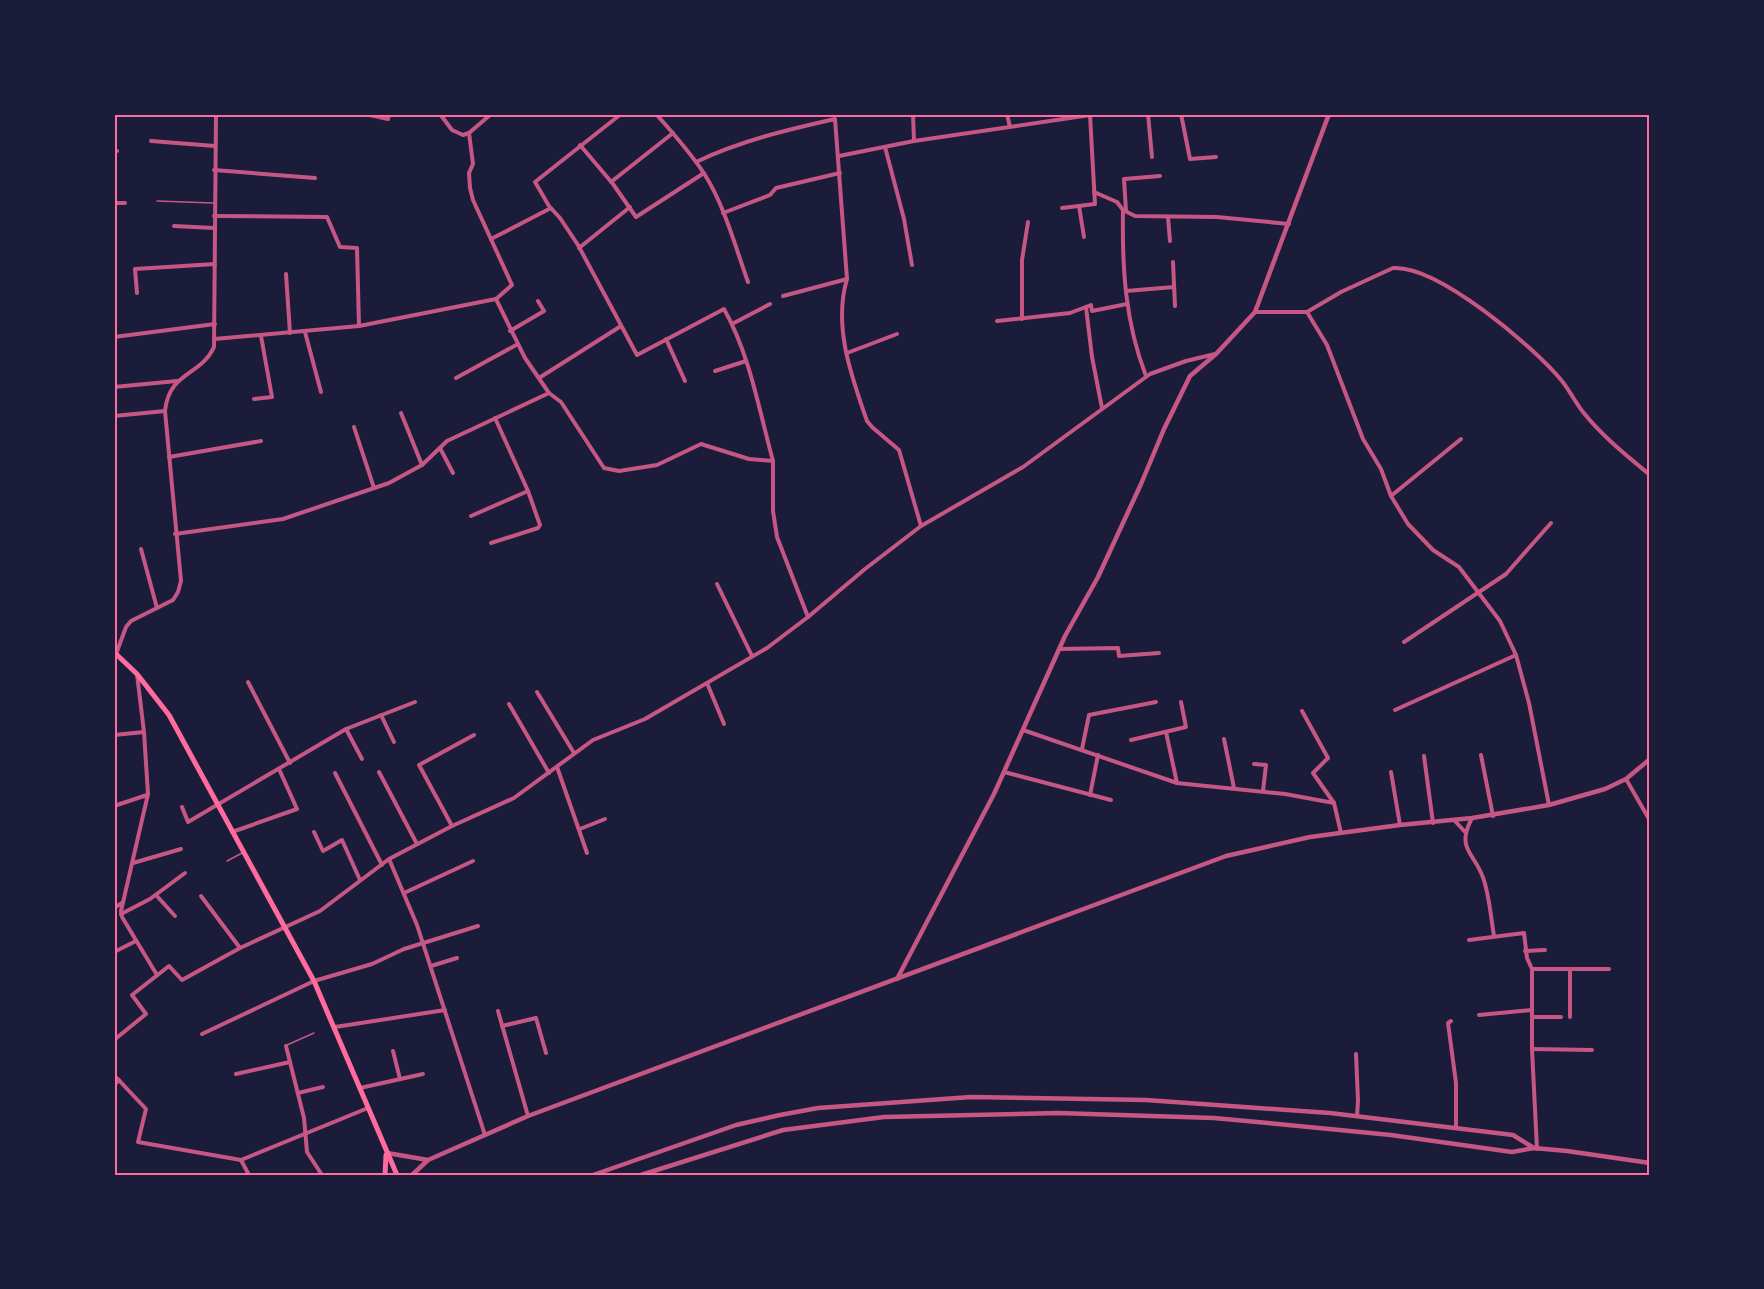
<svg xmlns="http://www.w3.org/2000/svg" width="1764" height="1289" font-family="Arial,sans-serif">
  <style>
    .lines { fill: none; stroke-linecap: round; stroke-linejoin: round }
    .service { stroke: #c65784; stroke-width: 1.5 }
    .minor { stroke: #c65784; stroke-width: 4 }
    .tertiary { stroke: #c65784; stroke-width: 4.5 }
    .secondary { stroke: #ff6b9d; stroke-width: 5 }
    .neatline { fill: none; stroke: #ff6b9d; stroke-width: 2 }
  </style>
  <rect width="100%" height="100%" fill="#1b1b3a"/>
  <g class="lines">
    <g class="service">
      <polyline points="157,201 213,203"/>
      <polyline points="227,861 242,853"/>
      <polyline points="287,1045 314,1033"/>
    </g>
    <g class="minor">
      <polyline points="365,114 388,119 389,114"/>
      <polyline points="440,114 452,130 463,135 469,133 490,115"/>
      <path d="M621,114L535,182L549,206L560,218L578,245L637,355L724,309C750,355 759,410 773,461"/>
      <path d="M656,114C673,133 691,153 705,175C725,207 735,246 748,282"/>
      <polyline points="913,114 914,141"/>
      <polyline points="1007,114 1010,127"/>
      <polyline points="1148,114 1152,157"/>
      <polyline points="1181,114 1190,159 1216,157"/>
      <polyline points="469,133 473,164 469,173 470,188 473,200 512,285 496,299 525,358 549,393 561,402 604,468 619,471 657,465 701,444 749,459 773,461 773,511 777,537 808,617"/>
      <polyline points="151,141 215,146"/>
      <polyline points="580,145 613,184 636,217 704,173"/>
      <polyline points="885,147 904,219 912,265"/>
      <polyline points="114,151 117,151"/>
      <polyline points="839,156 914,141 1097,114"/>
      <path d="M696,162C740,141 786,130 835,119L847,279C833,326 851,375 867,421L872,427L899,450L921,526"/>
      <polyline points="214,170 315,178"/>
      <polyline points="611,182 673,133"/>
      <polyline points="1094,192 1117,202 1123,210 1135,216 1217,217 1289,224"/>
      <polyline points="114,203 125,203"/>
      <polyline points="1079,206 1084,237"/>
      <polyline points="1062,208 1095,204 1090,115"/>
      <path d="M1123,210C1122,267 1125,322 1146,376"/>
      <polyline points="1126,211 1124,179 1160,176"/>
      <polyline points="723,213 770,195 776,188 840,173"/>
      <polyline points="214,216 327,217 340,247 357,248 359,326"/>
      <polyline points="1168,217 1170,241"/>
      <polyline points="174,226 214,228"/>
      <polyline points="491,239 551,208"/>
      <polyline points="579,248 630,207"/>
      <polyline points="1173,262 1175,306"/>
      <polyline points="286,274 290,333"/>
      <polyline points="1126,291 1174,287"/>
      <polyline points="137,293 135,269 215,264"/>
      <polyline points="783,296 847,279"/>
      <polyline points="1086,307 1092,357 1102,408"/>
      <path d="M1255,312H1307L1341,292L1393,268C1438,265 1534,347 1562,381C1570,391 1575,402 1583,412C1602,436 1626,455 1650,475"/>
      <polyline points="1307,312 1327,345 1363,439 1381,469 1391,496 1408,524 1433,550 1459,567 1500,621 1516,655 1529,703 1549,805"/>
      <polyline points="1022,319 1022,260 1028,222"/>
      <polyline points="997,321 1070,313 1091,305 1092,311 1127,304"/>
      <polyline points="732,324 770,304"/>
      <polyline points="510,331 544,311 538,301"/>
      <polyline points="305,332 321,392"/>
      <polyline points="114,337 215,324"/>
      <polyline points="214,339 359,326 496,299"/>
      <polyline points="666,339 685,381"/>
      <polyline points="847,353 897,334"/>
      <polyline points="715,371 746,361"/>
      <polyline points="456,378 518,344"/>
      <polyline points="539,378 621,326"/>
      <polyline points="114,387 177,381"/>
      <polyline points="254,399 272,397 261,336"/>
      <polyline points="401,413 422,465"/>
      <polyline points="114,416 165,411"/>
      <polyline points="354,427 374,488"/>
      <polyline points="440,448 453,473"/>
      <polyline points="169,457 261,441"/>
      <polyline points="1391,496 1461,439"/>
      <polyline points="471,516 528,491"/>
      <polyline points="175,534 283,519 389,483 422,465 447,441 549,393"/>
      <polyline points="491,543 538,528 540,525 528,491 495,418"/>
      <polyline points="141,549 157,608"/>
      <polyline points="717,584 752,656"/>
      <polyline points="1404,642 1506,574 1551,523"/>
      <polyline points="1059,649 1118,648 1119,656 1159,653"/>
      <path d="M116,654L126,627L131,621L173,600L178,592L181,581L165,411C169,371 201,376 214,347L216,114"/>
      <polyline points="137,674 144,732 148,794 121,911 122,917 157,975"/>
      <polyline points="248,682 290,763"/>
      <polyline points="707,683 724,724"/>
      <polyline points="537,692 574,753"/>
      <polyline points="509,704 549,773"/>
      <polyline points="1395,710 1516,655"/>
      <polyline points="1302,711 1328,758 1313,773 1334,803 1341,833"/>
      <polyline points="381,715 394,742"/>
      <polyline points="346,729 362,759"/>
      <polyline points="1023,730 1177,783 1285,794 1334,803"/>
      <polyline points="1166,732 1177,783"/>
      <polyline points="114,735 144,732"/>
      <polyline points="1224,739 1234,788"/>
      <polyline points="1131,740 1186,727 1181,702"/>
      <polyline points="1082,749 1089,715 1156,702"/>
      <polyline points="1481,755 1493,816"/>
      <polyline points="1424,756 1433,823"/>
      <polyline points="1254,764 1266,765 1263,791"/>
      <polyline points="557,767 587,853"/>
      <polyline points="379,772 417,844"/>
      <polyline points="1004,772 1111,800"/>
      <polyline points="1391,772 1400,825"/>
      <polyline points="335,773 382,865"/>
      <polyline points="1626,779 1649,819 1650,848"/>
      <polyline points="1090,795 1098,755"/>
      <polyline points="114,806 147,795"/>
      <polyline points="182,807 188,822 346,729 415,702"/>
      <path d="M1472,818C1456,848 1473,852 1482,875C1489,891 1491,919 1494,936"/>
      <polyline points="1455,821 1466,833"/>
      <polyline points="452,826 419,765 474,735"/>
      <polyline points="580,829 605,819"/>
      <polyline points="232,832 297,809 279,769"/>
      <polyline points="314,832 323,851 342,840 360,880"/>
      <polyline points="389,859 417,925 485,1135"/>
      <polyline points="133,863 181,849"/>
      <polyline points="404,893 473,861"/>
      <polyline points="156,895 175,916"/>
      <polyline points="201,896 240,948"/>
      <polyline points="114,908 122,903"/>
      <polyline points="121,914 150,899 185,873"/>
      <polyline points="1469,940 1524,933 1527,958 1532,969 1532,1049 1537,1149"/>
      <polyline points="1525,951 1545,950"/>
      <polyline points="114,952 136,941"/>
      <polyline points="431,966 457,958"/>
      <polyline points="1532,969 1609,969"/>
      <polyline points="1570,969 1570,1017"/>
      <polyline points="498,1011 528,1116"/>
      <polyline points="1479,1015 1532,1010"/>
      <polyline points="1532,1017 1561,1017"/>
      <polyline points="1451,1021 1448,1023 1456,1083 1456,1128"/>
      <polyline points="502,1026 536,1018 546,1053"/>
      <polyline points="335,1027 445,1010"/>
      <polyline points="202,1034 314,981 372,964 404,949 478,926"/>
      <polyline points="114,1040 146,1014 132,995 169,966 182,980 240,948 320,911 389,859 452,826 514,798 593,740 645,719 767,648 808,617 865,569 921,526 1023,467 1150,374 1186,361 1215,354"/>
      <polyline points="286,1046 304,1118 307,1152 322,1175"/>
      <polyline points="1532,1049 1592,1050"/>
      <polyline points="393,1051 400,1079"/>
      <polyline points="1356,1054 1358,1101 1357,1116"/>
      <polyline points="236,1074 290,1062"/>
      <polyline points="114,1075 146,1109 138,1142 241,1160"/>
      <polyline points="114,1085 119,1080"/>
      <polyline points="360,1088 423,1074"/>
      <polyline points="298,1093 323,1087"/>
      <polyline points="241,1160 368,1108"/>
      <polyline points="241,1160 249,1175"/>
    </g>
    <g class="tertiary">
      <polyline points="897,979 994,794 1065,636 1098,577 1141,484 1164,429 1190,376 1216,354 1255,312 1329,114"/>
      <polyline points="387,1153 428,1160"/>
      <polyline points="412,1175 428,1160 528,1116 1226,856 1310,837 1400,825 1472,818 1549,805 1605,789 1626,779 1650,759"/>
      <polyline points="593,1175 736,1125 780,1115 818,1108 971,1097 1146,1100 1330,1113 1513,1135 1534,1148"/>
      <polyline points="641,1175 783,1130 884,1117 1058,1113 1214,1118 1268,1123 1391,1135 1512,1152 1534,1148 1567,1151 1650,1163"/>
    </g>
    <g class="secondary">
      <polyline points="114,652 137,674 169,715 314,981 397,1175"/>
      <polyline points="385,1175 386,1155"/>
    </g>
  </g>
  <rect width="1764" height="1289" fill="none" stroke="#1b1b3a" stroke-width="231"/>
  <rect x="116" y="116" width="1532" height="1058" class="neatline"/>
</svg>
